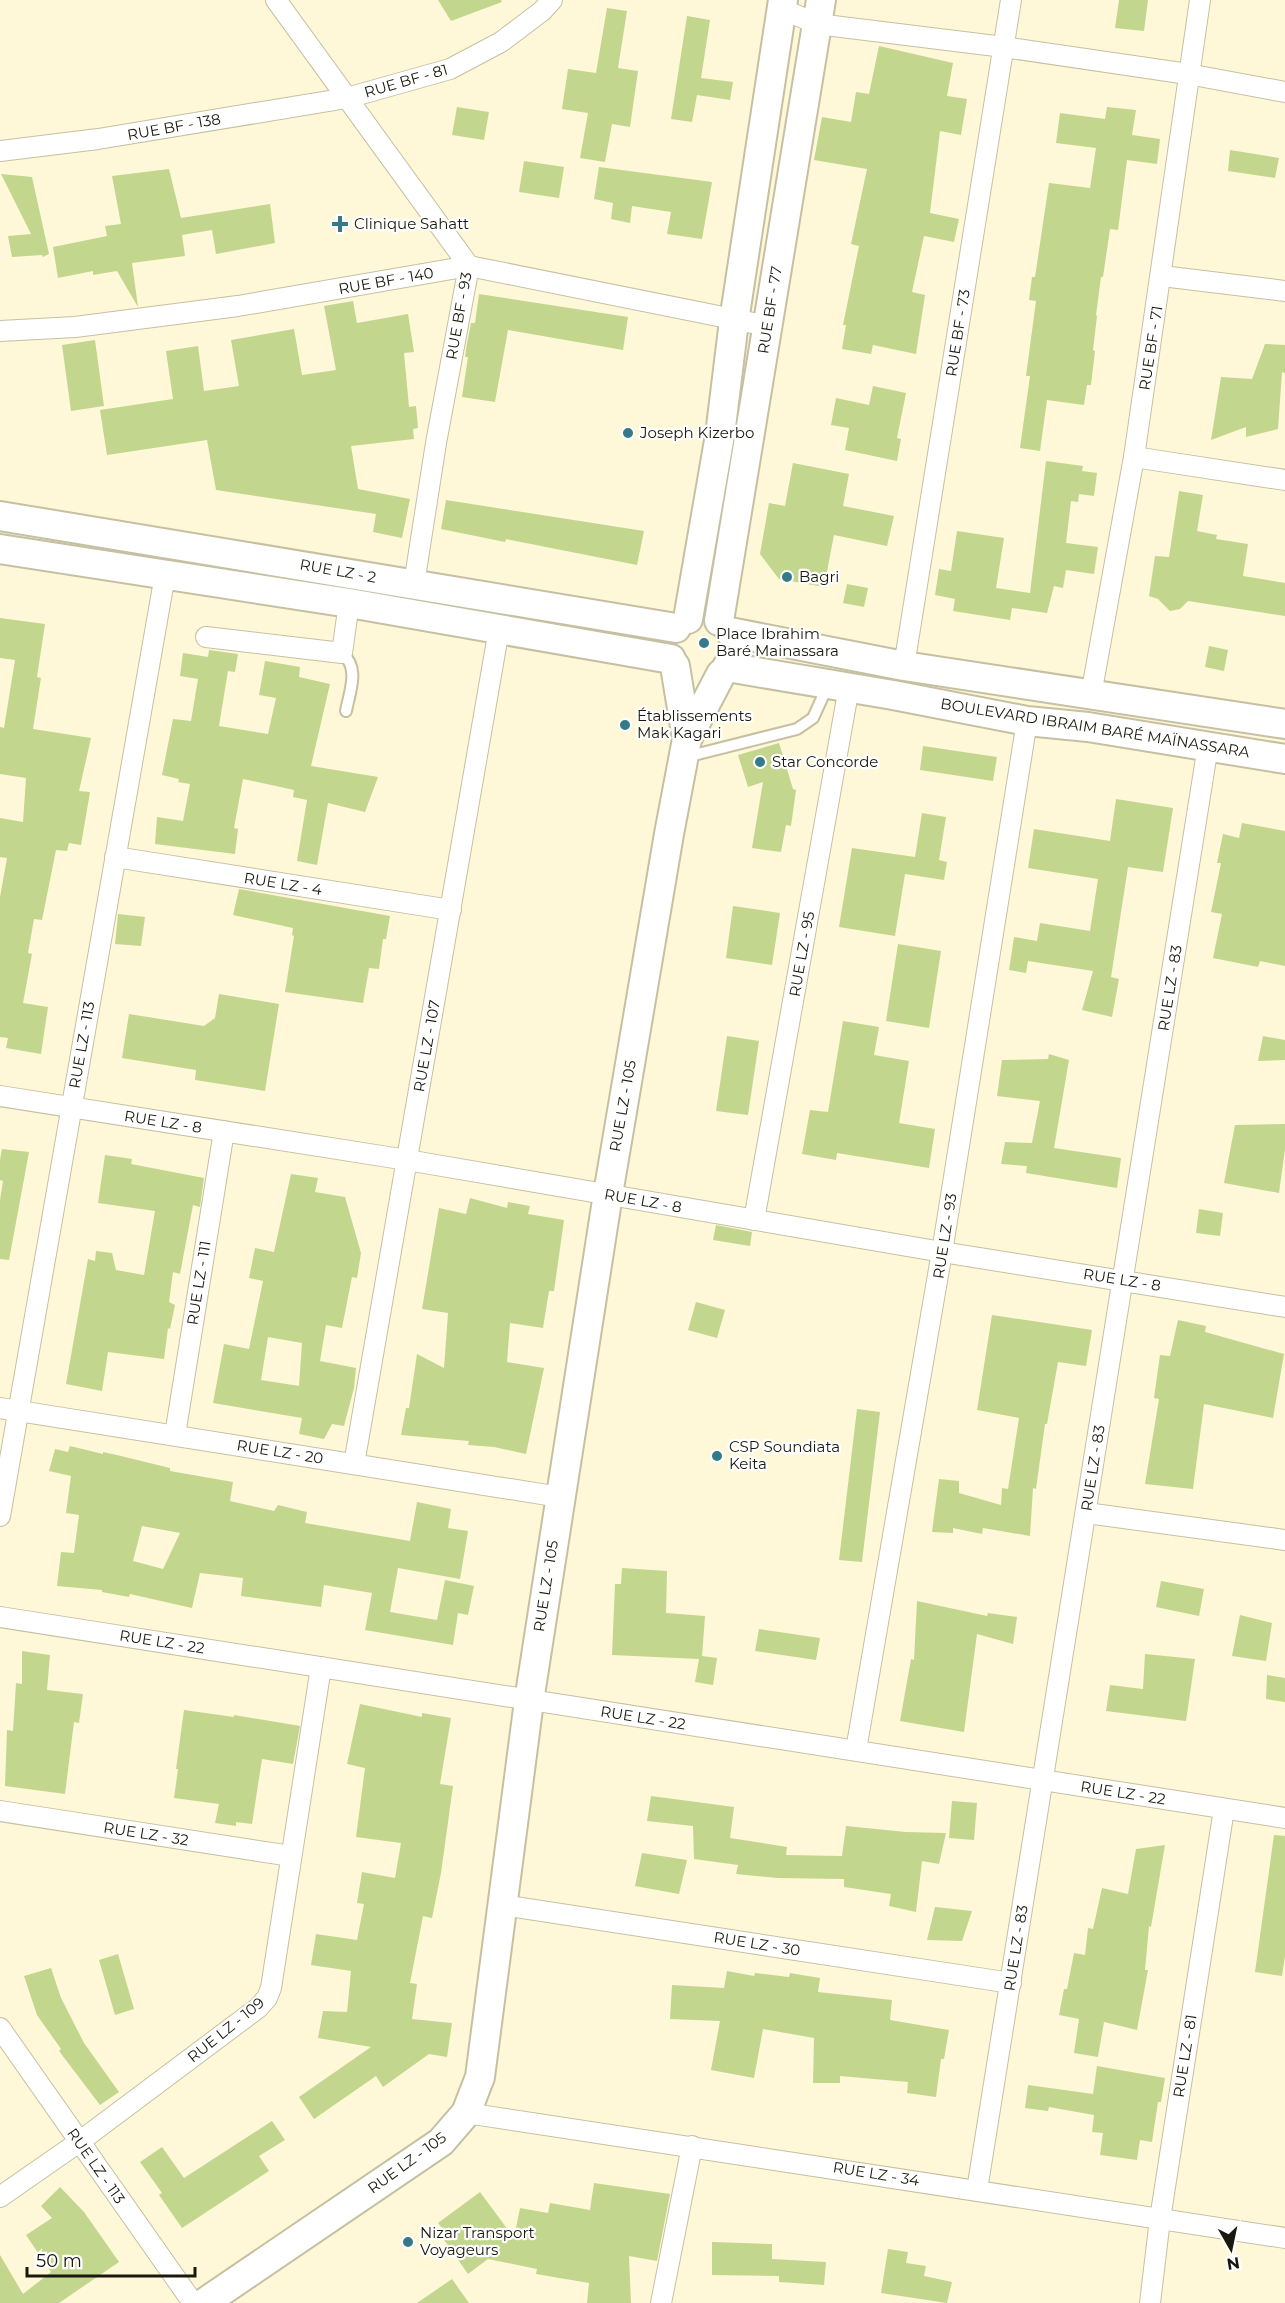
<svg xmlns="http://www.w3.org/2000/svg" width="1285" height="2303" font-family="Montserrat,sans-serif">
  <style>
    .building { fill: #c2d68e; fill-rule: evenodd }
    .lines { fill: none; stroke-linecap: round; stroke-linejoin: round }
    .service-casing { stroke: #c6c0a2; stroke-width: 14 }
    .minor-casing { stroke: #c6c0a2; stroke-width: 22 }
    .secondary-casing { stroke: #c6c0a2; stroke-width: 32 }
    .service { stroke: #fff; stroke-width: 10 }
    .minor { stroke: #fff; stroke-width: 20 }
    .secondary { stroke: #fff; stroke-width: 28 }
    .poi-dot { fill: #357a87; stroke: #fff; stroke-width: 2 }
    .labels { text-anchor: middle; stroke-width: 4.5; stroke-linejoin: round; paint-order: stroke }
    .street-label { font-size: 15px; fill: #1a180d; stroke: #fff }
    .poi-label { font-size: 15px; fill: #1a180d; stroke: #fff; text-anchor: start }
  </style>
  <rect width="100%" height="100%" fill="#fef8d9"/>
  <g class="building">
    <polygon points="438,0 501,0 502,2 451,21"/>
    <polygon points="1119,0 1148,0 1144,31 1115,28"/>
    <polygon points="607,8 627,11 618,68 638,71 630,127 612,124 605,162 580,158 588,113 562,109 568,69 596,73"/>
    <polygon points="687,16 710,20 701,78 733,82 730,100 697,95 692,122 671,119"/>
    <polygon points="879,46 953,63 947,96 967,99 961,135 940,131 930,213 959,219 954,242 924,236 912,292 925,295 916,354 873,345 871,354 842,349 846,325 843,325 859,246 851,244 867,169 814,160 822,117 851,122 856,92 869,94"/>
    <polygon points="457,107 489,112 484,140 452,135"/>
    <polygon points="1107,107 1136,110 1132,135 1160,139 1157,164 1127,160 1118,230 1110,229 1103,277 1101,277 1096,315 1097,316 1093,350 1095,351 1091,385 1087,385 1084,405 1047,400 1040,451 1020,448 1030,376 1026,376 1036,301 1029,300 1032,277 1035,277 1049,183 1090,188 1096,148 1056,143 1060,113 1105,119"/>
    <polygon points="1230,150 1279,158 1275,178 1228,171"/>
    <polygon points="524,161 564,167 559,198 519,192"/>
    <polygon points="599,167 712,182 702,239 667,234 671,212 632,206 630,223 611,219 613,203 594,199"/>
    <polygon points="169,169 181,218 270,204 275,243 216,254 212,230 182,235 185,256 132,263 138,307 117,271 93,275 93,271 58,278 53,247 107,236 105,226 121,224 112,176"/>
    <polygon points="1,174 32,177 49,254 43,257 42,255 12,257 8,236 31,234"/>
    <polygon points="479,294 628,317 623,350 508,330 495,402 462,397 468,357 465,357 467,343 471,323 475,323"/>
    <polygon points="353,301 357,323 408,314 414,352 404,353 409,407 416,406 418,428 413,429 414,439 351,446 358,489 410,499 402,538 373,532 376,514 216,490 207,440 107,455 100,410 173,399 166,351 198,346 204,391 239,386 231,340 294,329 302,375 336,370 324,306"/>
    <polygon points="95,340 104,406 71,411 62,345"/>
    <polygon points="1265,344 1285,345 1285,373 1282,372 1278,429 1246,437 1246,427 1211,440 1221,377 1252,379"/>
    <polygon points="873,386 906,393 897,438 901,439 897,461 845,450 849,428 831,425 836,398 869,405"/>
    <polygon points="1046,461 1083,466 1082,471 1097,473 1094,496 1079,494 1078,502 1071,501 1066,543 1098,547 1094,574 1066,570 1063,588 1054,586 1047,613 1012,608 1010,620 953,611 955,599 935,595 939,569 951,571 957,531 1004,538 996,588 1030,593"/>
    <polygon points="793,463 849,474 843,506 894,516 887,546 834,535 824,587 779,579 760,554 769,503 785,506"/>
    <polygon points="1179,491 1203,495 1197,531 1217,535 1216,539 1248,544 1243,576 1285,583 1285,616 1188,601 1180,609 1170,611 1158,599 1149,596 1155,556 1169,557"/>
    <polygon points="446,500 644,531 637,565 506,539 505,542 441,529"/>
    <polygon points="847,584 868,588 864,607 843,603"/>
    <polygon points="0,618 45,624 37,677 41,678 33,729 91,738 79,791 90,792 81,845 69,843 67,851 56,850 42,920 34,919 28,953 32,954 23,1003 48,1007 41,1054 6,1048 8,1038 0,1037 0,897 7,858 0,857 0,818 23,822 26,778 0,774 0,727 4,728 15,660 0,658"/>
    <polygon points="1209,646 1228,650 1224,671 1205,667"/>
    <polygon points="209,650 238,654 235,672 228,671 219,726 268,734 276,698 259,695 265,661 300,667 299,677 330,684 311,766 378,777 365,812 328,803 317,865 297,861 307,800 293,797 294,790 243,779 234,828 238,829 235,854 155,844 157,817 183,821 190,784 178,782 179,779 162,775 173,719 191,721 198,679 180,676 183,653 208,657"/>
    <polygon points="779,743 793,789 796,790 791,826 786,825 781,852 752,848 763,782 748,787 738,755"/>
    <polygon points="923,746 997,757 993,781 920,770"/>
    <polygon points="1116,799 1173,808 1163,872 1128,867 1111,977 1119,979 1112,1017 1082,1010 1093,971 1028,961 1026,973 1009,970 1014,937 1037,941 1040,923 1090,931 1098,879 1028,868 1034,829 1110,841"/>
    <polygon points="922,813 946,817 939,860 947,862 944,880 905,874 895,936 839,927 852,848 915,857"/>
    <polygon points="1242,823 1285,831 1285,966 1260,961 1258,967 1213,958 1222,914 1211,912 1221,863 1217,863 1223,834 1239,838"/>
    <polygon points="239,889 390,916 386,939 383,939 379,969 369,968 363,1003 285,992 294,936 292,935 293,928 233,915"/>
    <polygon points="733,906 780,913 772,965 726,958"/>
    <polygon points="118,914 145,917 141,946 115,944"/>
    <polygon points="898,944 941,951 929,1028 886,1021"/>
    <polygon points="219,994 279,1004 265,1091 195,1080 196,1070 122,1058 129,1014 204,1026 215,1018"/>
    <polygon points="843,1021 879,1027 874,1055 909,1061 899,1123 935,1129 929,1168 837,1153 836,1160 802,1154 810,1110 828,1112"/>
    <polygon points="727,1036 759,1041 748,1115 716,1111"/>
    <polygon points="1263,1036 1285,1040 1285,1060 1258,1061"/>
    <polygon points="1049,1054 1069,1060 1054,1148 1121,1158 1117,1188 1026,1173 1027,1166 1001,1164 1005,1142 1032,1143 1040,1101 997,1096 1002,1060 1048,1059"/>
    <polygon points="1285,1124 1285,1149 1279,1193 1224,1183 1235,1125"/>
    <polygon points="2,1149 29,1152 9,1260 0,1259 0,1200 3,1181 0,1180 0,1160"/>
    <polygon points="105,1155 132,1159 131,1164 204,1178 200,1207 193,1205 180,1274 173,1272 169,1302 175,1305 170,1329 168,1328 164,1359 108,1352 102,1391 66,1384 88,1259 95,1261 96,1251 112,1253 116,1270 144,1275 155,1211 98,1203"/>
    <path d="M291,1174L318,1178L315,1192L345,1197L361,1253L357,1278L352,1277L342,1328L326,1325L320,1361L356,1368L354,1388L344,1426L332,1424L324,1439L299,1434L302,1418L213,1403L224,1344L249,1349L263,1281L249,1278L255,1248L274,1252ZM268,1337L302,1343L299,1386L261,1380Z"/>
    <polygon points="470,1198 507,1208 508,1202 530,1206 528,1214 564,1220 554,1291 549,1291 543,1328 510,1323 507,1362 544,1368 526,1454 494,1447 468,1445 469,1441 401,1435 406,1408 409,1408 417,1354 444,1368 448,1313 422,1309 439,1208 466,1214"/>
    <polygon points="1199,1209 1223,1213 1220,1236 1196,1233"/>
    <polygon points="716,1225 752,1232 750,1246 713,1240"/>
    <polygon points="696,1302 725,1310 717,1338 688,1330"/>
    <polygon points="992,1315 1092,1330 1086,1366 1058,1362 1047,1424 1045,1424 1036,1489 1033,1488 1030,1536 983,1528 982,1534 953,1528 953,1533 932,1532 939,1479 959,1481 959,1493 1001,1505 1002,1488 1008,1489 1019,1418 977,1410"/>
    <polygon points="1178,1320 1206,1326 1205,1332 1284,1354 1273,1418 1204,1404 1193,1489 1145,1484 1159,1399 1154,1398 1160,1355 1170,1356"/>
    <polygon points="857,1409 880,1412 862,1562 839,1560"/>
    <path d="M70,1446L103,1454V1452L121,1456L170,1468V1471L233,1482L230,1501L274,1511L278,1505L307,1512L305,1523L410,1541L417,1502L451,1509L448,1528L468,1531L460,1579L398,1568L390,1612L437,1620L445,1580L474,1586L468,1615L458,1613L453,1645L365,1630L372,1593L324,1585L321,1607L241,1596L243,1578L200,1573L192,1608L130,1594L129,1597L102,1592V1590L57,1586L61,1552L74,1553L79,1515L66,1513L71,1476L49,1471L55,1449L68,1452ZM142,1526L180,1533L163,1569L133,1561Z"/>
    <polygon points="622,1568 667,1571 666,1613 705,1616 702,1656 717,1658 713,1685 695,1682 699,1659 612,1655 615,1584 621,1584"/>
    <polygon points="1161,1581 1204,1589 1199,1616 1156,1607"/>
    <polygon points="917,1601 987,1616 988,1613 1017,1617 1013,1644 977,1634 964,1732 900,1721 911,1659 914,1660"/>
    <polygon points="1240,1615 1272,1623 1266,1661 1232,1656"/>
    <polygon points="759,1629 820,1638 816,1660 755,1651"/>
    <polygon points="22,1651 50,1655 47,1690 83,1694 79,1723 74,1722 65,1794 5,1786 7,1730 13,1731 16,1683 22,1684"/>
    <polygon points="1145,1654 1195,1659 1186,1721 1106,1711 1110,1685 1143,1689"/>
    <polygon points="1267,1675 1285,1678 1285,1702 1266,1699"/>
    <polygon points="360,1704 422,1717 422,1713 451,1718 440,1784 453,1786 441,1873 432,1918 423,1916 410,1983 417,1984 412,2019 452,2023 447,2057 429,2054 383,2087 376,2076 314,2119 299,2097 371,2047 318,2038 323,2011 347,2012 351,1971 311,1965 316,1934 357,1940 364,1904 357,1903 362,1872 395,1878 401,1843 356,1837 365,1768 347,1764"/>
    <polygon points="184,1710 234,1717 234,1715 300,1726 293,1764 262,1759 252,1824 236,1822 236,1826 215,1823 219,1804 174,1798 178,1769 176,1769"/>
    <polygon points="651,1796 734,1807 730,1838 787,1847 786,1855 842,1856 846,1826 906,1832 946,1833 939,1864 922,1861 916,1912 889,1906 891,1894 844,1887 844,1879 778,1878 736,1874 738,1865 694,1859 693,1826 647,1821"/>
    <polygon points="952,1801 977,1803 974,1840 949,1838"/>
    <polygon points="1274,1835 1285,1836 1285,1956 1282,1976 1255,1972"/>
    <polygon points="1165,1845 1151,1927 1149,1926 1145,1970 1148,1970 1137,2030 1104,2022 1098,2057 1074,2053 1079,2019 1059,2015 1064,1989 1067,1989 1074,1953 1085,1955 1088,1928 1093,1929 1102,1888 1128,1894 1136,1849"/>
    <polygon points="642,1853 687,1860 679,1894 635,1886"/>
    <polygon points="935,1907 972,1911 962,1941 927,1940"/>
    <polygon points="118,1954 134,2009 115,2015 99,1960"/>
    <polygon points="51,1968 61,1998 84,2043 119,2092 100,2105 59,2051 61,2049 37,2015 24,1976"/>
    <polygon points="727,1971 754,1976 755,1973 789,1977 790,1973 820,1978 818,1992 892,2000 890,2020 949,2030 944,2059 941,2059 936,2097 907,2093 908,2082 840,2076 840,2083 813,2083 814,2038 763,2029 754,2078 711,2070 720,2021 670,2019 672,1985 724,1988"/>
    <polygon points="1097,2066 1165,2078 1161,2102 1158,2102 1152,2142 1140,2140 1137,2160 1100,2155 1103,2133 1092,2132 1094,2115 1049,2107 1048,2111 1025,2108 1028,2085 1093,2094"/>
    <polygon points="272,2121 285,2140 259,2156 269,2171 182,2228 159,2195 162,2193 140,2162 162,2147 184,2178"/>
    <polygon points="594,2183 670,2194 657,2261 629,2256 631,2303 587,2303 589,2283 536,2274 537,2269 488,2259 468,2274 440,2234 445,2232 438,2223 480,2192 514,2238 520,2208 548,2213 550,2203 590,2210"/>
    <polygon points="60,2187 84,2212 119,2262 59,2303 0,2303 0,2255 23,2294 51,2272 26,2235 52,2218 41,2206"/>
    <polygon points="712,2242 772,2244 772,2259 826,2262 824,2285 779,2282 779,2276 712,2275"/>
    <polygon points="888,2249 908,2252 906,2263 926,2266 924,2276 952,2282 947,2303 881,2293"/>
    <polygon points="452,2279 469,2303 417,2303"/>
  </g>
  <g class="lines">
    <g class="service-casing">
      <g id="service">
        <path d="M342,653C360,668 350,690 346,711"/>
        <polyline points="686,757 797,729 813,718 828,685"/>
      </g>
    </g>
    <g class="minor-casing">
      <g id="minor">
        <polyline points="276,0 469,266 436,443 414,584"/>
        <polyline points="782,9 817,24 1004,47 1188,74 1285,92"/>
        <polyline points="0,151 98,139 347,98 450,69 501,42 542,11 552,0"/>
        <polyline points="1162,276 1285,291"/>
        <polyline points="0,331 75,327 238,306 469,266 768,326"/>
        <polyline points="1134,457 1285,480"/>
        <polyline points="206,637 342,653 349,603"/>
        <polyline points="904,666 1011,0"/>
        <polyline points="1091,695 1134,457 1200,0"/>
        <polyline points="115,857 451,910"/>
        <polyline points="0,1096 407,1160 942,1252 1285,1307"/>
        <polyline points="754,1220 849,687"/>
        <polyline points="0,1408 560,1497"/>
        <polyline points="175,1435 224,1131"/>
        <polyline points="354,1464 499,629"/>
        <polyline points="1086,1513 1285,1540"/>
        <polyline points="0,1516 165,575"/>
        <polyline points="0,1617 1285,1818"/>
        <polyline points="856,1750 942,1252 1027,721"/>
        <polyline points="0,1811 291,1856"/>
        <polyline points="503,1905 1011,1983"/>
        <polyline points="0,2028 193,2303"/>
        <polyline points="466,2113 1285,2238"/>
        <polyline points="977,2190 1208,746"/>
        <polyline points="0,2197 79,2142 258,2008 267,1998 271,1988 321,1667"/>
        <polyline points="661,2303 692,2146"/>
        <polyline points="1150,2303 1160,2219 1224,1809"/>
      </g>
    </g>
    <g class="secondary-casing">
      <g id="secondary">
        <polyline points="0,516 676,628"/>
        <polyline points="0,549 349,603 671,659"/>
        <polyline points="688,619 720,435 734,321 783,0"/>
        <polyline points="719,621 821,0"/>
        <polyline points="730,632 904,666 1285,724"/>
        <polyline points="675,666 687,739"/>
        <polyline points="727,667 893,695 1027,721 1088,727 1285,759"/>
        <polyline points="204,2303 441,2142 466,2113 480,2077 529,1701 608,1194 669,834 687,739 721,674"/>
      </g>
    </g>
    <use href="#service" class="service"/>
    <use href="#minor" class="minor"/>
    <use href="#secondary" class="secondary"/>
  </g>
  <g class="poi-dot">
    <path d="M337 215h6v6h6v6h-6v6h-6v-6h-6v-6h6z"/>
    <circle cx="628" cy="433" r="6"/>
    <circle cx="787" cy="577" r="6"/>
    <circle cx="704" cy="643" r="6"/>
    <circle cx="625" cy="725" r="6"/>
    <circle cx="760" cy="762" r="6"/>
    <circle cx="717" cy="1456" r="6"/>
    <circle cx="408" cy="2242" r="6"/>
  </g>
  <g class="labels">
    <g class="street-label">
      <text transform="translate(406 81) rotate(-16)" y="5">RUE BF - 81</text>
      <text transform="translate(174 127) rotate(-10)" y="5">RUE BF - 138</text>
      <text transform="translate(386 281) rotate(-10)" y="5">RUE BF - 140</text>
      <text transform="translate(770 310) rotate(-81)" y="5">RUE BF - 77</text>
      <text transform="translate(459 316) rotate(-80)" y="5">RUE BF - 93</text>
      <text transform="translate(958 333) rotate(-81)" y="5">RUE BF - 73</text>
      <text transform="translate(1151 348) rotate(-81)" y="5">RUE BF - 71</text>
      <text transform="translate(338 571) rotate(10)" y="5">RUE LZ - 2</text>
      <text transform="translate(1095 728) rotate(9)" y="5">BOULEVARD IBRAIM BARÉ MAÏNASSARA</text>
      <text transform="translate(283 884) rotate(9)" y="5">RUE LZ - 4</text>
      <text transform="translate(802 954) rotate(-80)" y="5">RUE LZ - 95</text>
      <text transform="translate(1170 988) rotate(-81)" y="5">RUE LZ - 83</text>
      <text transform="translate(82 1045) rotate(-80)" y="5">RUE LZ - 113</text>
      <text transform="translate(427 1046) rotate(-80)" y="5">RUE LZ - 107</text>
      <text transform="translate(623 1106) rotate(-80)" y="5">RUE LZ - 105</text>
      <text transform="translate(163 1122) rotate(9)" y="5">RUE LZ - 8</text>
      <text transform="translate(643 1201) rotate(10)" y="5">RUE LZ - 8</text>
      <text transform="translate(945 1236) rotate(-81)" y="5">RUE LZ - 93</text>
      <text transform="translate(1122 1280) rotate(9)" y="5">RUE LZ - 8</text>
      <text transform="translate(199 1283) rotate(-81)" y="5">RUE LZ - 111</text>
      <text transform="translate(280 1452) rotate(9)" y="5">RUE LZ - 20</text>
      <text transform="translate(1093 1468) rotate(-81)" y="5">RUE LZ - 83</text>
      <text transform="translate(546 1586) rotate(-81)" y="5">RUE LZ - 105</text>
      <text transform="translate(162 1642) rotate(9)" y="5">RUE LZ - 22</text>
      <text transform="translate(643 1718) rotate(9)" y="5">RUE LZ - 22</text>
      <text transform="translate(1123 1793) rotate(9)" y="5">RUE LZ - 22</text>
      <text transform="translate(146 1834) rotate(9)" y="5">RUE LZ - 32</text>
      <text transform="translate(757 1944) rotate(9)" y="5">RUE LZ - 30</text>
      <text transform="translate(1016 1948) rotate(-81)" y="5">RUE LZ - 83</text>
      <text transform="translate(226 2030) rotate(-39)" y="5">RUE LZ - 109</text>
      <text transform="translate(1185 2056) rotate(-81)" y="5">RUE LZ - 81</text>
      <text transform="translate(407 2163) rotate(-36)" y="5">RUE LZ - 105</text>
      <text transform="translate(96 2166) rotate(55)" y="5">RUE LZ - 113</text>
      <text transform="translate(876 2174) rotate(9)" y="5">RUE LZ - 34</text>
    </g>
    <g class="poi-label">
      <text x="354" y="229">Clinique Sahatt</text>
      <text x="640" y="438">Joseph Kizerbo</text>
      <text x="799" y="582">Bagri</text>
      <text x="716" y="639">Place Ibrahim<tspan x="716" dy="17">Baré Mainassara</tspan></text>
      <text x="637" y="721">Établissements<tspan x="637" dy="17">Mak Kagari</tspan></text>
      <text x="772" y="767">Star Concorde</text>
      <text x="729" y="1452">CSP Soundiata<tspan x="729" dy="17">Keita</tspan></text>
      <text x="420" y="2238">Nizar Transport<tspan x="420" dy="17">Voyageurs</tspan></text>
    </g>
  </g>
  <g transform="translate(1231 2249) rotate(171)" stroke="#ffffff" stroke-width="4.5" paint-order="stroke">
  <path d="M0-4.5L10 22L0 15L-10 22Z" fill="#1a180d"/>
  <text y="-9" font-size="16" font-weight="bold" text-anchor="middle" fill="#1a180d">N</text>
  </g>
  <path d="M27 2267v9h168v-9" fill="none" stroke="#1a180d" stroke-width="3"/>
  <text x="36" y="2267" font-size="18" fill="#1a180d" stroke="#ffffff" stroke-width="4.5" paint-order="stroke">50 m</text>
</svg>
